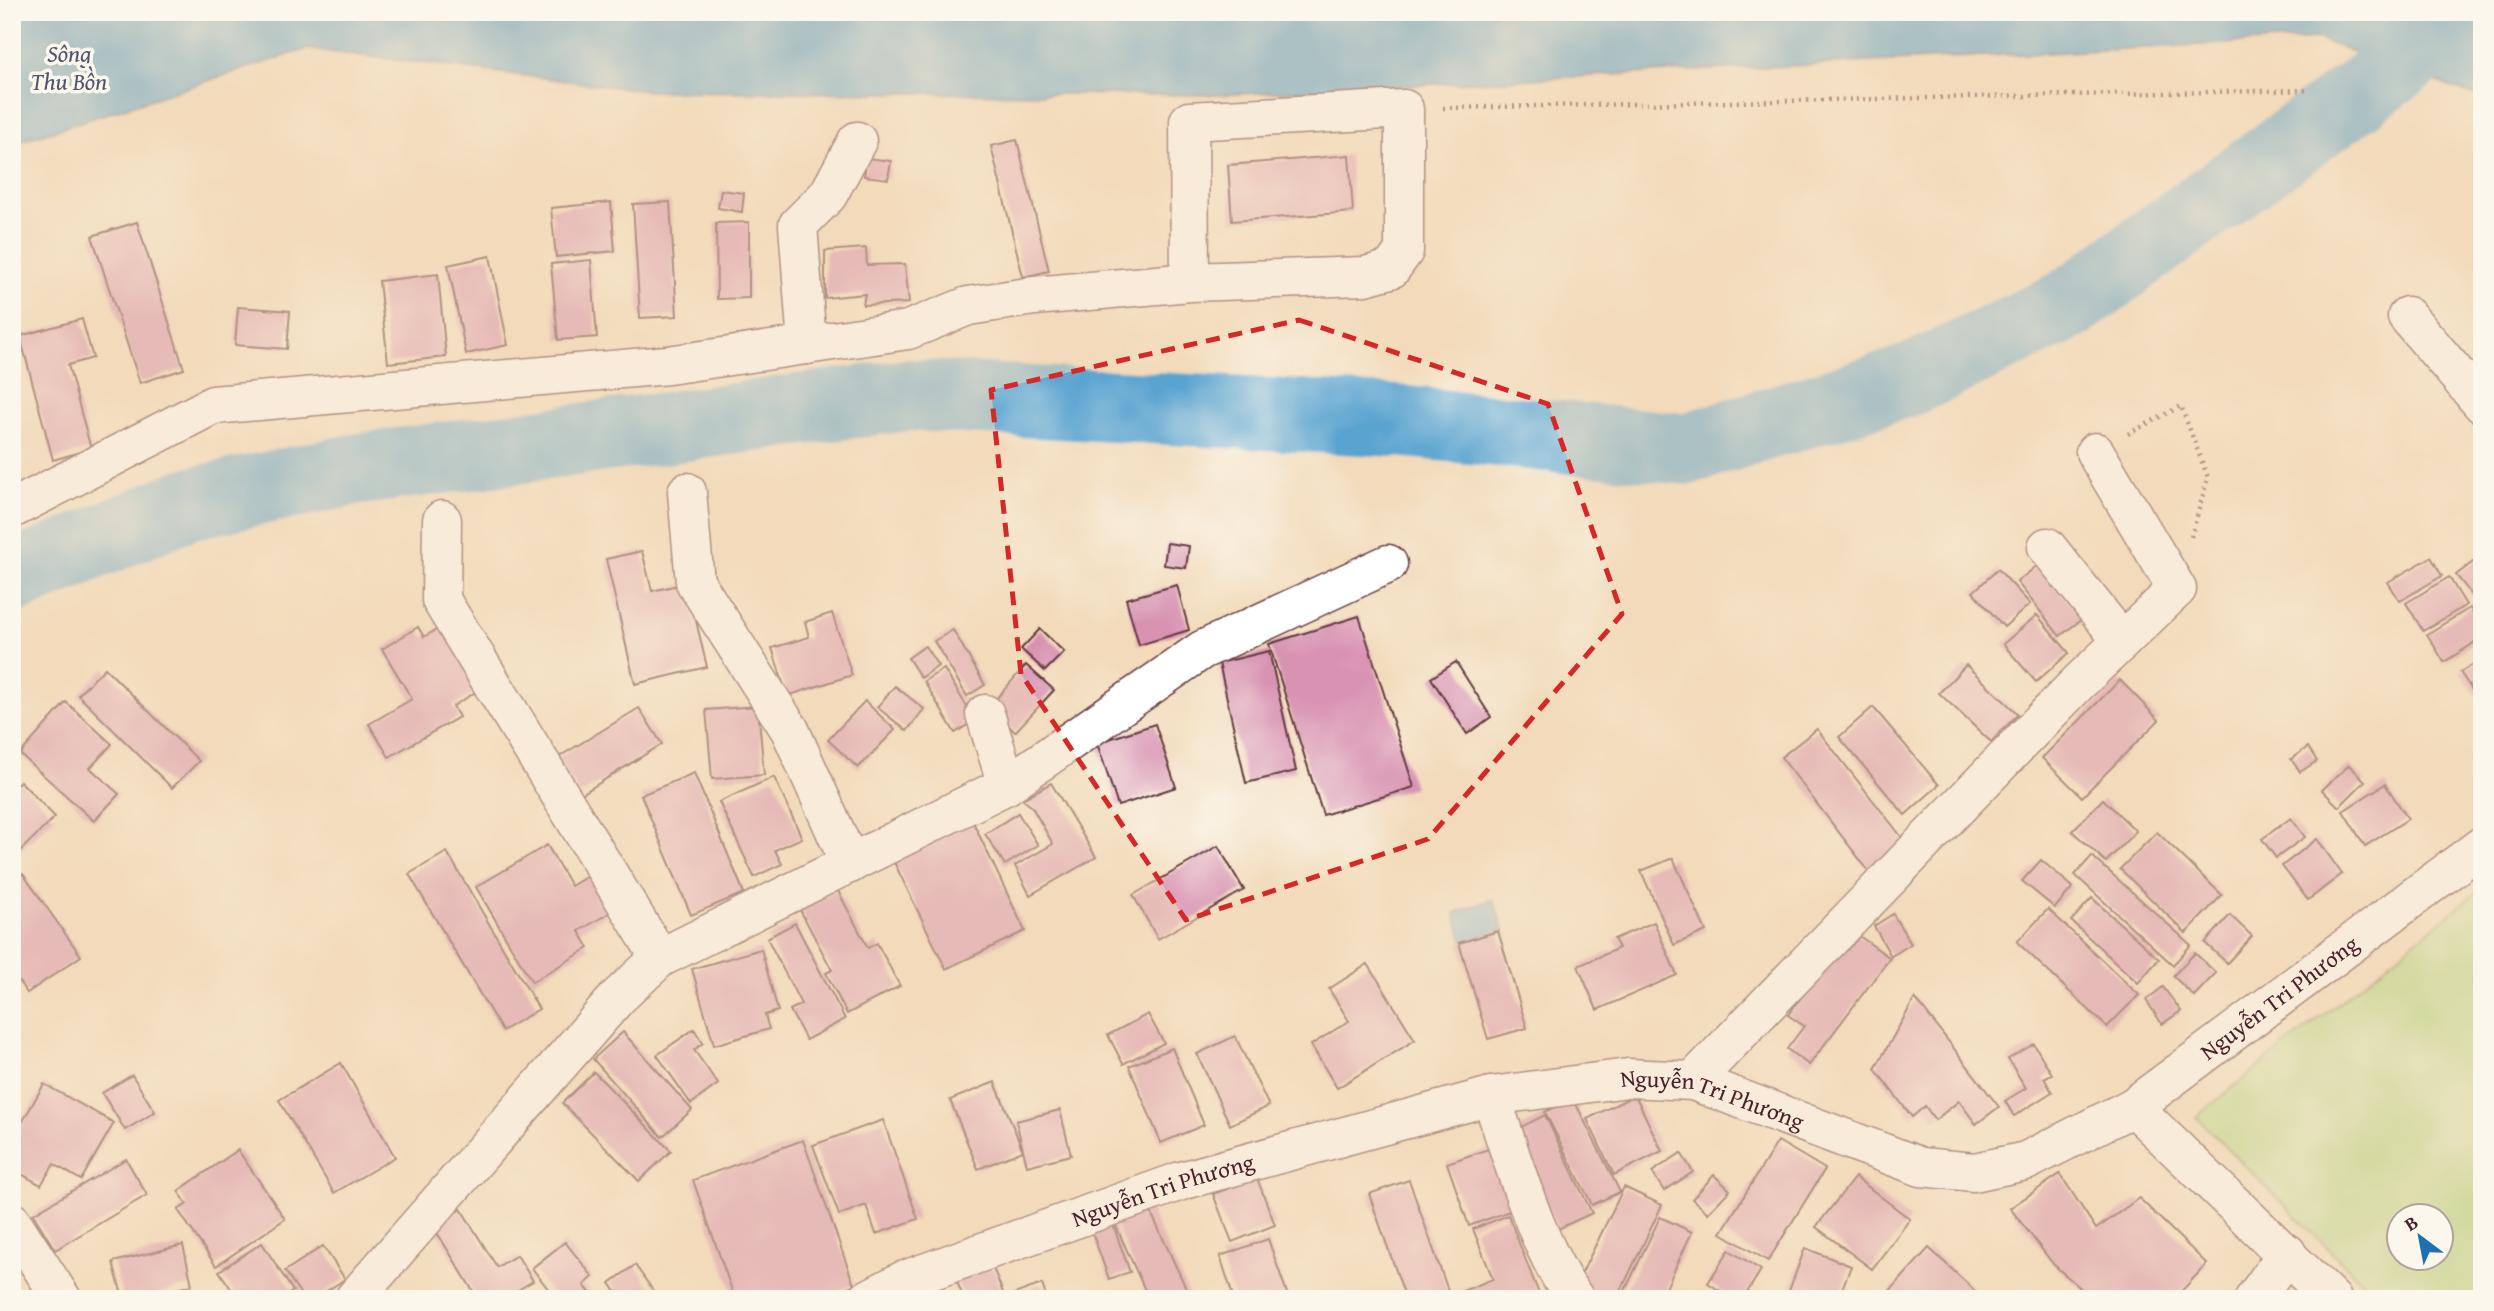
<svg xmlns="http://www.w3.org/2000/svg" width="2494" height="1311" font-family="'Gentium Book Plus',serif">
  <style>
    .green { fill: #aed984; stroke: #7c7c58; stroke-width: 2; fill-rule: evenodd }
    .water { fill: #59a3d0; stroke: #52617e; stroke-width: 2 }
    .lines { fill: none; stroke-linecap: round; stroke-linejoin: round }
    .river { stroke: #59a3d0; stroke-width: 72 }
    .building { fill: #d892b2 }
    .minor-casing { stroke: #633b40; stroke-width: 41 }
    .path { stroke: #633b40; stroke-width: 4.5; stroke-dasharray: 2 5; stroke-linecap: butt }
    .minor { stroke: #fff; stroke-width: 38 }
    .marked { fill: none; stroke: #d62828; stroke-width: 5; stroke-dasharray: 14 9; stroke-linejoin: round }
    .labels { text-anchor: middle; stroke-width: 7; stroke-linejoin: round; paint-order: stroke }
    .street-label { font-size: 23px; fill: #4a1f2b; stroke: #fbf7ec }
    .water-label { font-size: 24px; font-style: italic; fill: #50546d; stroke: #fbf7ec }
  </style>
  <rect width="100%" height="100%" fill="#fbf7ec"/>
  <filter id="ink" filterUnits="userSpaceOnUse"><feTurbulence type="fractalNoise" baseFrequency=".0143" numOctaves="2"/><feDisplacementMap in="SourceGraphic" scale="14" xChannelSelector="R" yChannelSelector="G"/><feConvolveMatrix kernelMatrix="1 2 1 2 8 2 1 2 1" color-interpolation-filters="sRGB"/></filter>
  <filter id="wash" filterUnits="userSpaceOnUse"><feTurbulence type="fractalNoise" baseFrequency=".00686" numOctaves="4" result="noise"/><feDisplacementMap in="SourceGraphic" scale="28" xChannelSelector="R" yChannelSelector="G"/><feGaussianBlur stdDeviation="1.57" result="paint"/><feColorMatrix in="noise" values="0 0 0 0 0 0 0 0 0 0 0 0 0 0 0 0 0 1.4 0 .05"/><feComposite in="paint" operator="in"/></filter>
  <g filter="url(#wash)">
    <rect width="100%" height="100%" fill="#f2daba"/>
    <path class="green" d="M2482,888V1299H2379L2196,1117ZM2400,1216H2442V1258H2400Z"/>
    <g class="water">
      <polygon points="12,12 2482,12 2482,98 2317,39 1216,95 650,91 307,49 12,144"/>
      <polygon points="1493,899 1504,930 1463,941 1455,913"/>
    </g>
    <g class="lines">
      <polyline class="river" points="12,578 187,504 353,470 908,395 1397,421 1686,449 1913,379 2068,305 2446,31 2463,12"/>
    </g>
    <g id="blocks">
      <g class="building">
        <polygon points="1017,140 1049,271 1023,277 991,146"/>
        <polygon points="1349,155 1353,212 1232,221 1228,165"/>
        <polygon points="867,158 891,161 888,179 864,176"/>
        <polygon points="721,190 744,193 742,212 718,208"/>
        <polygon points="611,202 615,251 556,257 551,208"/>
        <polygon points="670,202 677,316 640,318 633,204"/>
        <polygon points="137,222 184,369 140,383 92,236"/>
        <polygon points="749,222 749,298 717,299 716,223"/>
        <polygon points="866,248 867,265 905,264 909,303 863,305 865,294 825,298 825,251"/>
        <polygon points="490,256 508,345 466,354 448,265"/>
        <polygon points="591,260 597,337 558,340 551,264"/>
        <polygon points="438,274 446,357 388,363 379,281"/>
        <polygon points="238,307 290,311 287,349 235,345"/>
        <polygon points="82,319 93,358 68,365 91,449 53,460 20,336"/>
        <polygon points="1167,543 1189,546 1186,568 1164,565"/>
        <polygon points="642,551 652,591 687,583 707,667 635,684 606,559"/>
        <polygon points="2482,555 2482,604 2480,605 2456,575"/>
        <polygon points="2431,557 2442,576 2400,601 2388,582"/>
        <polygon points="2039,564 2082,619 2060,636 2017,582"/>
        <polygon points="1998,569 2030,604 2004,627 1973,592"/>
        <polygon points="2449,577 2466,605 2423,631 2406,603"/>
        <polygon points="1177,585 1189,630 1139,645 1126,599"/>
        <polygon points="2470,608 2482,628 2482,638 2444,662 2427,634"/>
        <polygon points="832,613 852,675 787,696 772,648 809,637 805,622"/>
        <polygon points="2037,615 2069,653 2036,682 2003,644"/>
        <polygon points="1359,616 1414,787 1323,815 1269,644"/>
        <polygon points="446,624 484,687 453,706 459,717 389,757 369,724 412,699 382,649 418,627 424,637"/>
        <polygon points="1040,629 1064,652 1045,671 1021,649"/>
        <polygon points="953,630 985,685 967,696 934,641"/>
        <polygon points="925,646 938,666 921,678 908,658"/>
        <polygon points="1269,651 1296,771 1246,783 1219,663"/>
        <polygon points="2482,659 2482,705 2460,672"/>
        <polygon points="1456,662 1491,717 1467,734 1431,678"/>
        <polygon points="1026,665 1054,690 1015,732 989,707"/>
        <polygon points="1966,665 2018,714 1991,742 1939,693"/>
        <polygon points="105,668 199,761 172,788 78,695"/>
        <polygon points="944,669 975,720 955,733 924,681"/>
        <polygon points="2120,680 2159,720 2082,797 2042,758"/>
        <polygon points="895,686 924,709 907,731 877,707"/>
        <polygon points="865,701 895,730 858,768 828,740"/>
        <polygon points="66,702 112,744 90,768 119,794 94,821 20,754"/>
        <polygon points="758,706 764,775 712,779 706,710"/>
        <polygon points="1873,707 1939,785 1905,815 1839,737"/>
        <polygon points="639,708 662,744 580,795 557,758"/>
        <polygon points="1155,724 1176,787 1118,806 1097,743"/>
        <polygon points="1817,729 1908,845 1871,874 1781,757"/>
        <polygon points="2308,747 2317,761 2300,772 2291,759"/>
        <polygon points="2349,765 2365,781 2339,807 2322,790"/>
        <polygon points="694,773 744,893 691,915 641,795"/>
        <polygon points="774,777 802,838 775,850 782,864 754,877 719,802"/>
        <polygon points="20,781 55,817 18,853 12,847 12,789"/>
        <polygon points="1051,783 1096,857 1030,895 1015,866 1053,844 1032,807 1022,799"/>
        <polygon points="2385,784 2408,819 2365,846 2343,811"/>
        <polygon points="2103,799 2136,831 2106,862 2072,831"/>
        <polygon points="1018,813 1038,845 1005,865 985,834"/>
        <polygon points="2291,818 2305,837 2276,858 2262,839"/>
        <polygon points="973,822 1025,931 946,969 893,860"/>
        <polygon points="2157,832 2222,895 2186,933 2120,869"/>
        <polygon points="2317,839 2342,874 2308,900 2282,866"/>
        <polygon points="547,845 571,886 598,870 619,907 579,931 589,948 532,982 476,887"/>
        <polygon points="1218,846 1244,890 1158,939 1133,895"/>
        <polygon points="447,852 539,1009 502,1031 409,874"/>
        <polygon points="2092,856 2191,945 2173,965 2075,875"/>
        <polygon points="1673,858 1706,931 1674,945 1641,871"/>
        <polygon points="2041,860 2073,887 2055,908 2022,881"/>
        <polygon points="23,874 81,956 27,993 12,972 12,881"/>
        <polygon points="837,889 868,948 877,943 900,986 847,1014 826,973 832,970 800,910"/>
        <polygon points="2092,898 2159,959 2138,983 2071,921"/>
        <polygon points="2048,909 2139,995 2107,1027 2017,942"/>
        <polygon points="1893,914 1911,944 1891,956 1874,926"/>
        <polygon points="2230,915 2252,936 2227,963 2205,943"/>
        <polygon points="1654,922 1677,975 1597,1010 1578,966 1619,948 1614,939"/>
        <polygon points="795,923 845,1019 806,1040 790,1010 801,1004 767,938"/>
        <polygon points="1851,930 1890,958 1809,1065 1787,1049 1804,1026 1788,1015"/>
        <polygon points="1498,931 1527,1028 1488,1039 1459,943"/>
        <polygon points="761,949 778,1011 765,1015 769,1029 714,1045 692,969"/>
        <polygon points="2195,953 2216,973 2194,996 2173,976"/>
        <polygon points="1368,964 1415,1040 1337,1088 1311,1045 1349,1021 1329,989"/>
        <polygon points="2163,987 2181,1011 2162,1024 2146,1000"/>
        <polygon points="1915,998 1999,1107 1976,1124 1959,1101 1935,1120 1925,1106 1912,1117 1875,1069"/>
        <polygon points="1148,1014 1164,1043 1123,1064 1108,1035"/>
        <polygon points="694,1029 703,1043 694,1050 718,1084 691,1104 657,1055"/>
        <polygon points="623,1032 692,1110 662,1137 593,1059"/>
        <polygon points="1235,1036 1269,1106 1230,1125 1197,1054"/>
        <polygon points="2034,1044 2052,1074 2044,1078 2052,1092 2014,1116 2005,1101 2026,1088 2008,1059"/>
        <polygon points="1172,1048 1204,1125 1161,1143 1129,1066"/>
        <polygon points="341,1063 395,1157 334,1193 279,1100"/>
        <polygon points="594,1072 671,1151 639,1181 562,1103"/>
        <polygon points="132,1075 155,1112 125,1130 102,1093"/>
        <polygon points="995,1082 1023,1151 978,1169 950,1100"/>
        <polygon points="44,1084 114,1123 81,1180 54,1164 41,1185 12,1169 12,1140"/>
        <polygon points="1635,1095 1662,1151 1614,1175 1587,1119"/>
        <polygon points="1573,1098 1620,1192 1592,1205 1545,1112"/>
        <polygon points="1060,1110 1071,1155 1027,1166 1016,1121"/>
        <polygon points="1545,1115 1592,1213 1558,1229 1511,1132"/>
        <polygon points="883,1120 918,1219 876,1234 866,1205 839,1215 813,1145"/>
        <polygon points="803,1140 854,1285 816,1299 735,1299 693,1180"/>
        <polygon points="1778,1141 1825,1169 1768,1261 1721,1233"/>
        <polygon points="1497,1146 1518,1208 1469,1226 1447,1163"/>
        <polygon points="238,1150 285,1219 216,1266 178,1210 187,1204 178,1191"/>
        <polygon points="1681,1153 1693,1172 1664,1191 1652,1172"/>
        <polygon points="126,1159 147,1195 55,1250 33,1214"/>
        <polygon points="2060,1174 2096,1229 2139,1198 2207,1264 2174,1299 2093,1299 2054,1265 2010,1208"/>
        <polygon points="1714,1175 1730,1190 1708,1213 1692,1199"/>
        <polygon points="1855,1177 1910,1219 1872,1269 1816,1227"/>
        <polygon points="1257,1178 1275,1225 1232,1242 1213,1194"/>
        <polygon points="1409,1180 1451,1299 1406,1299 1369,1194"/>
        <polygon points="1624,1187 1662,1205 1617,1299 1609,1299 1577,1283"/>
        <polygon points="1148,1206 1191,1299 1149,1299 1114,1222"/>
        <polygon points="461,1209 497,1267 517,1255 533,1281 503,1299 478,1299 433,1226"/>
        <polygon points="1508,1215 1541,1299 1457,1299 1455,1294 1493,1279 1473,1229"/>
        <polygon points="1660,1217 1692,1232 1661,1299 1621,1299"/>
        <polygon points="1113,1225 1130,1272 1109,1279 1092,1232"/>
        <polygon points="1268,1239 1289,1299 1234,1299 1220,1256"/>
        <polygon points="565,1242 593,1277 584,1285 595,1299 556,1299 532,1268"/>
        <polygon points="262,1243 293,1291 282,1299 238,1299 219,1271"/>
        <polygon points="183,1245 192,1285 139,1299 123,1299 113,1262"/>
        <polygon points="323,1246 345,1279 314,1299 304,1299 285,1271"/>
        <polygon points="1805,1248 1851,1266 1838,1299 1786,1299"/>
        <polygon points="1929,1248 1984,1299 1897,1299 1889,1292"/>
        <polygon points="1729,1250 1761,1270 1743,1299 1733,1299 1708,1283"/>
        <polygon points="635,1265 659,1299 621,1299 610,1283"/>
        <polygon points="993,1268 1004,1295 995,1299 964,1299 957,1282"/>
        <polygon points="1042,1284 1047,1299 1003,1299 1003,1298"/>
      </g>
    </g>
  </g>
  <g filter="url(#ink)">
    <use href="#blocks" fill-opacity="0" stroke="#633b40" stroke-width="2"/>
    <g class="lines">
      <g class="minor-casing">
        <g id="minor">
          <polyline points="2407,316 2482,404"/>
          <polyline points="807,345 798,225 828,195 857,141"/>
          <polyline points="687,492 695,582 790,730 850,864"/>
          <polyline points="12,509 213,405 668,365 908,330 968,306 1034,296 1190,282 1365,276 1391,269 1404,251 1404,109 1189,121 1190,282"/>
          <polyline points="442,520 441,600 660,958"/>
          <polyline points="2047,547 2122,641"/>
          <polyline points="985,714 1007,785"/>
          <polyline points="1693,1081 2077,684 2177,589 2095,452"/>
          <path d="M1491,1096C1513,1159 1536,1246 1575,1299"/>
          <polyline points="2133,1107 2332,1299"/>
          <polyline points="12,1222 62,1299"/>
          <polyline points="354,1299 618,997 660,958 1007,785 1202,650 1388,564"/>
          <path id="s1" d="M868,1299L902,1281L1181,1181L1491,1096L1628,1078L1693,1081L1921,1167L1974,1172L2026,1161L2133,1107L2482,846"/>
          <polyline points="2254,1299 2287,1253"/>
        </g>
      </g>
      <g class="path">
        <polyline points="1443,108 2310,90"/>
        <polyline points="2128,434 2181,406 2208,478 2191,537"/>
      </g>
      <use href="#minor" class="minor"/>
    </g>
  </g>
  <path d="M0 0H2494V1311H0ZM1299,320L1548,404L1622,614L1428,839L1186,920L1021,674L991,390Z" fill="#f2daba" fill-opacity=".55" fill-rule="evenodd"/>
  <path class="marked" d="M1299,320L1548,404L1622,614L1428,839L1186,920L1021,674L991,390Z"/>
  <g class="labels">
    <g class="street-label">
      <text dy="8" stroke="none"><textPath href="#s1" startOffset="1512">Nguyễn Tri Phương</textPath></text>
      <text dy="8" stroke="none"><textPath href="#s1" startOffset="882">Nguyễn Tri Phương</textPath></text>
      <text dy="8" stroke="none"><textPath href="#s1" startOffset="315">Nguyễn Tri Phương</textPath></text>
    </g>
    <g class="water-label">
      <text x="69" y="62">Sông<tspan x="69" dy="28">Thu Bồn</tspan></text>
    </g>
  </g>
  <rect width="2494" height="1311" fill="none" stroke="#fbf7ec" stroke-width="42"/>
  <g transform="translate(2420 1237) rotate(328)"><circle r="33" fill="#fbf7ec" stroke="#b4a19f" stroke-width="2"/>
  <path d="M0-5L12 26L0 18L-12 26Z" fill="#1f6fb2"/>
  <text y="-10" font-size="19" font-weight="bold" text-anchor="middle" fill="#4a1f2b">B</text>
  </g>
</svg>
